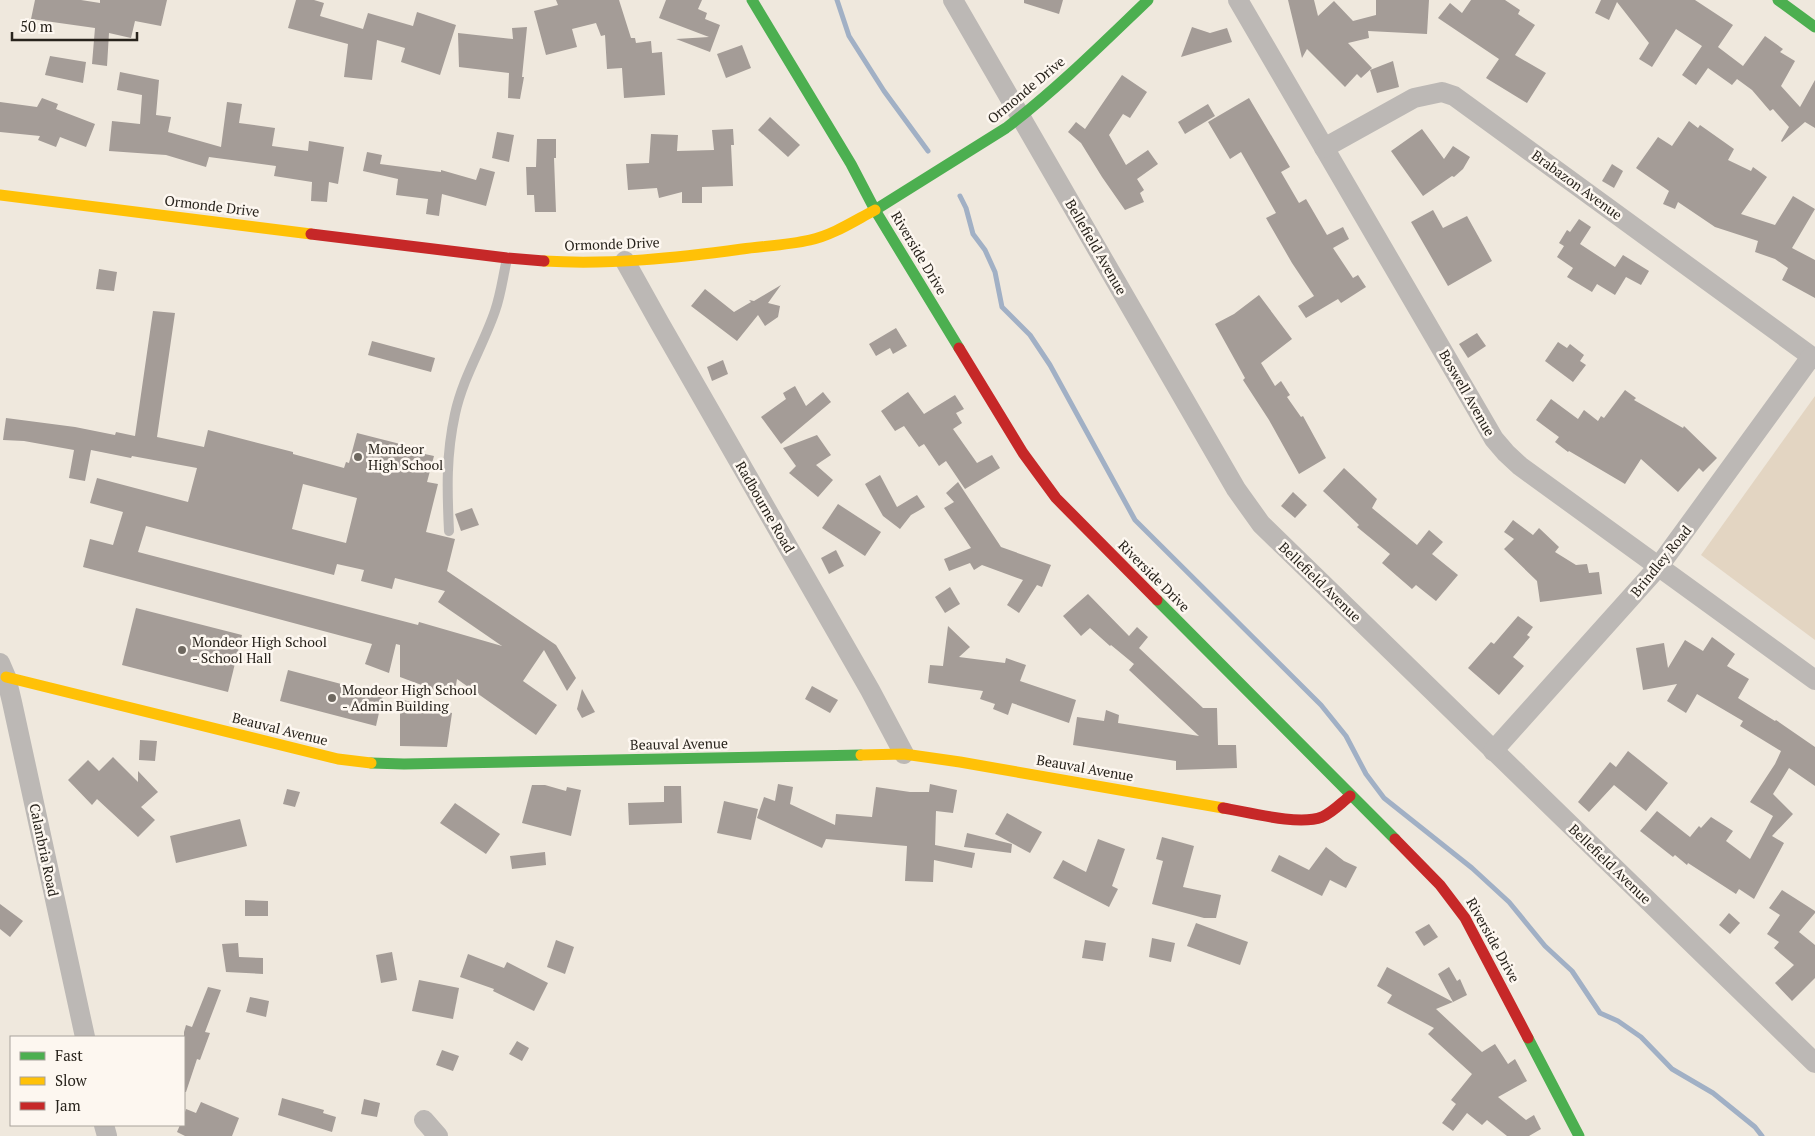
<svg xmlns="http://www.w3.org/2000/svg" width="1815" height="1136" font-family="'PT Serif',serif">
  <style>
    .garden { fill: #e3d5c2 }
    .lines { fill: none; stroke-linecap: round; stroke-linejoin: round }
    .stream { stroke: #a1b0c5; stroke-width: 5 }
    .building { fill: #a49c97; fill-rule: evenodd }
    .lane { stroke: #bcb8b5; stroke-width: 10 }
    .street { stroke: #bcb8b5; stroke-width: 20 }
    .fast { stroke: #4caf50; stroke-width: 11 }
    .slow { stroke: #ffc107; stroke-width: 11 }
    .jam { stroke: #c62828; stroke-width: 11 }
    .poi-dot { fill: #6e6860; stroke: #fdf7f0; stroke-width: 2 }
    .labels { text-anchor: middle; stroke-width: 5; stroke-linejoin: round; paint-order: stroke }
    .street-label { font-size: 14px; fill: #28231c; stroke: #fdf7f0 }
    .poi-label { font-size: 14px; fill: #28231c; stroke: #fdf7f0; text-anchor: start }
  </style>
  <rect width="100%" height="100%" fill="#efe8dd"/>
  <polygon class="garden" points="1815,396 1815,640 1701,555"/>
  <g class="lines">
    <g class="stream">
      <polyline points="837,0 849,36 884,91 928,151"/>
      <polyline points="960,196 966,208 973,234 985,250 995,272 1002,307 1030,335 1050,365 1135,520 1321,705 1346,736 1366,774 1384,798 1472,868 1509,902 1545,946 1572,971 1600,1013 1618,1021 1641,1037 1672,1069 1713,1093 1755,1127 1762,1136"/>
    </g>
  </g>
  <g class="building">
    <polygon points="35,0 81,0 100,3 100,0 167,0 161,26 135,21 131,38 109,33 107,66 92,64 95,28 31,19"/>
    <polygon points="296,0 314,0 324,3 320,16 363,29 368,13 413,26 417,12 456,25 440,75 401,62 405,48 377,40 372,80 344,77 348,44 288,28"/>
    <polygon points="556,0 619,0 631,38 635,38 636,43 651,41 652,53 662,52 665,95 624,98 622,68 607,69 605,35 601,36 596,23 572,29 577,47 546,55 534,11 558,5"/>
    <polygon points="666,0 702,0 698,9 707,13 705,19 720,25 710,52 676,39 709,37 659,18"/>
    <polygon points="1024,0 1063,0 1059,14 1024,3"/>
    <polygon points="1288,0 1314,0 1318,16 1334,1 1353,21 1376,15 1376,0 1429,0 1427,34 1368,31 1369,38 1348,43 1372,68 1361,78 1357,74 1345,87 1307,49 1302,58"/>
    <polygon points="1471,0 1505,0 1520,10 1518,14 1535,25 1515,55 1546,73 1527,103 1486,78 1499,59 1438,18 1450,3 1462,13"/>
    <polygon points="1601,0 1695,0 1733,25 1718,47 1743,66 1765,36 1783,49 1780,52 1795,61 1781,86 1800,107 1815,80 1815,128 1805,122 1782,142 1781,141 1789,127 1773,109 1770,111 1752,90 1737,79 1732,85 1708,68 1696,85 1682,75 1702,46 1676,29 1652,67 1639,59 1649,43 1617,2 1609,20 1595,13"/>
    <polygon points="527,27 522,77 524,77 520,99 508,98 509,73 459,67 458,33 513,39 512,28"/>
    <polygon points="1192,27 1210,33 1227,28 1232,42 1181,57"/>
    <polygon points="742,45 751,68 726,78 717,54"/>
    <polygon points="50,56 86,62 83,83 45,75"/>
    <polygon points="1393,61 1399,87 1377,93 1370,70"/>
    <polygon points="120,72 159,80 156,115 171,117 168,132 221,147 227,102 242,104 239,123 275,128 272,146 308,151 309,141 344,147 338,184 329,182 327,202 311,201 312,182 274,176 276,166 209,157 206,167 166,155 109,151 112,121 140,124 142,95 117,90"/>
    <polygon points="1122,75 1147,92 1130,118 1123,114 1109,135 1126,165 1148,150 1158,164 1137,179 1144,190 1140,193 1144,202 1125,210 1102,177 1081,143 1068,132 1076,122 1085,129"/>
    <polygon points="42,98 58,104 56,109 95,124 86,147 60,137 56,147 38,140 40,136 0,132 0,102 37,107"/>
    <polygon points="1249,98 1290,167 1281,172 1299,203 1306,199 1327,235 1343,227 1349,239 1333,248 1353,278 1358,275 1366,287 1341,303 1338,299 1306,318 1298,306 1314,296 1292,263 1266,218 1276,213 1241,152 1230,159 1208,122"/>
    <polygon points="1208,104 1215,116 1185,134 1178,122"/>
    <polygon points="770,117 800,145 788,157 758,130"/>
    <polygon points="1689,121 1698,128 1700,125 1734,149 1728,160 1751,171 1753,167 1767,177 1741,214 1775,225 1793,196 1815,209 1792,248 1815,260 1815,298 1782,280 1788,268 1775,259 1755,252 1758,241 1715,227 1678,202 1675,209 1663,204 1669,191 1636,168 1658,137 1672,146"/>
    <polygon points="733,129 734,145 731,145 733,186 702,187 702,203 682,203 682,192 659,198 657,188 628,190 626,164 649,163 651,134 678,135 677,151 714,150 712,130"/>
    <polygon points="1422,129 1444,159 1453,146 1470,157 1463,169 1454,177 1452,176 1423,196 1391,151"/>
    <polygon points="497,132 514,135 509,162 492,158"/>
    <polygon points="537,139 556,139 556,158 554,158 556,212 535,212 534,195 527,195 526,167 536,167"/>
    <polygon points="367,152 382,155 380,164 441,172 441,170 476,180 480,168 495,172 486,206 442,194 439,216 426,214 428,199 396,195 398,179 363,171"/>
    <polygon points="1612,164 1623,171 1614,188 1602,181"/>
    <polygon points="1433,210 1443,228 1467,216 1492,261 1448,286 1411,222"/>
    <polygon points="1579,219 1591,227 1580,244 1615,267 1623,255 1649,271 1641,285 1626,277 1615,295 1597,284 1592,292 1567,277 1573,268 1557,257 1564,246 1559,243 1567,230 1570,232"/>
    <polygon points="99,269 117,272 114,291 96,289"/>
    <polygon points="781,285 768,303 780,306 778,317 765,326 758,315 737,341 691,306 705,289 734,312 751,302 749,300 754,301"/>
    <polygon points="1259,295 1292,339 1261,363 1275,386 1281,381 1290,395 1287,397 1301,417 1303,416 1326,458 1299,474 1269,420 1243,380 1245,378 1215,324 1234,314"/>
    <path d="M153,311L175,313L157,437L204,447L208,430L293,452V454L344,468L346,462L349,463L357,433L412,447L411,451L434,456L427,482L438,484L426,532L455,539L447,571L556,645L576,678L567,691L544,650L523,681L557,705L536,735L457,679L454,697L400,677V645L396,644L389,673L365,664L372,644L83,567L90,539L113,545L123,512L90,503L97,478L188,502L197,468L132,456L131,458L91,450L85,481L69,478L74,450L24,441L3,440L6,418L75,427L115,435L116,432L135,436ZM303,484L357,498L346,543L292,529ZM146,526L334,575L337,564L364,570L361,581L392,589L395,578L445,591L438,602L502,646L419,622L418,625L138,552Z"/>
    <polygon points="896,328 907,346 893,354 890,348 876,356 869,344"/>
    <polygon points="1477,333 1486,346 1468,358 1459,344"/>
    <polygon points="372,341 435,358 431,372 368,355"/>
    <polygon points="1558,342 1567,348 1570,344 1584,355 1580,361 1586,365 1573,382 1545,361"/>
    <polygon points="723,360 728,374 712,381 707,367"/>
    <polygon points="795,386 806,406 823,392 831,402 781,444 761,417 786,399 783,393"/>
    <polygon points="1625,390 1636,398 1634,400 1683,428 1684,426 1717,458 1703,472 1699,468 1678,492 1641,459 1625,484 1569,451 1568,452 1555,442 1559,437 1536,420 1551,399 1578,419 1584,410 1598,421 1601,416 1604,418"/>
    <polygon points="908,392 924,414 955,395 964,409 956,413 962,423 953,429 977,463 992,455 1000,468 965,489 946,461 939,466 924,444 919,447 904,426 895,431 881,411"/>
    <polygon points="817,435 831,455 816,465 833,480 818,497 789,473 796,466 783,448"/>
    <polygon points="1344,468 1377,499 1372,508 1417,545 1429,530 1443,542 1432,554 1458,575 1436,601 1416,585 1412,589 1382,563 1390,554 1357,527 1359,525 1323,491"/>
    <polygon points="880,475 897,507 917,495 925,507 911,515 900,529 883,516 865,484"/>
    <polygon points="958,482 1001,547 1051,565 1042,587 1037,585 1019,613 1007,605 1023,580 982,565 974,570 970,563 949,571 944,559 971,548 944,508 954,502 946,493"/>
    <polygon points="1293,492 1307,505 1295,518 1281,506"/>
    <polygon points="838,504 881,532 865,556 822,528"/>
    <polygon points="472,508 479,525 461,531 455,514"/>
    <polygon points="1513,520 1533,535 1539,528 1559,547 1555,552 1576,565 1587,564 1589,573 1599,572 1602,594 1540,602 1537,581 1504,549 1514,539 1504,532"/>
    <polygon points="836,550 844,566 829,574 821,558"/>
    <polygon points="950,587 960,604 945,613 935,597"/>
    <polygon points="1088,594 1129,636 1137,627 1148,637 1139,648 1203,708 1217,708 1218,745 1236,745 1237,768 1176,770 1176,761 1073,745 1077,717 1104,721 1106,710 1119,715 1118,723 1199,736 1129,670 1134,664 1111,645 1110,646 1090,628 1081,636 1063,616"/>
    <polygon points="136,608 242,635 228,692 122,665"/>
    <polygon points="1518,616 1533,627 1527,635 1530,637 1513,657 1524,666 1499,695 1468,668 1491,642 1494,644"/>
    <polygon points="948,626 970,647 959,657 1005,663 1006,658 1026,665 1020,681 1076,700 1069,723 1012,703 1008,715 993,709 995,704 980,699 983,691 928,683 930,665 943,666"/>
    <polygon points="1712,637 1735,654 1727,666 1749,679 1738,698 1775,721 1776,720 1815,747 1815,786 1789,768 1773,794 1793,814 1772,836 1784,843 1754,899 1739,889 1736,894 1688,863 1687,865 1675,855 1673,857 1640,831 1657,811 1690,837 1699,826 1701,828 1711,817 1733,831 1726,841 1750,859 1773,816 1750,802 1775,764 1781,751 1740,726 1743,721 1697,694 1686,713 1667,701 1677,684 1643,690 1636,648 1664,643 1668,668 1685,640 1703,651"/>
    <polygon points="288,670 383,695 376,726 280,701"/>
    <polygon points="812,686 838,700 830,713 805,699"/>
    <polygon points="582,689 595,712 582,718 577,709"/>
    <polygon points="400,699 452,713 447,747 400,746"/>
    <polygon points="140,740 157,741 155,761 139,760"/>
    <polygon points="1628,751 1668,783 1646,811 1614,785 1589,812 1578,802 1610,762 1616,767"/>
    <polygon points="113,757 138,782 138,771 158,792 141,807 155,820 138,837 97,799 92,805 68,780 88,760 99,771"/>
    <polygon points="778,784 793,787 790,804 835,825 836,814 872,817 876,787 910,792 929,792 930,784 957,790 953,813 936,811 935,845 975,853 972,868 934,860 933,882 905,881 907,846 826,839 822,848 757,818 764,797 775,801"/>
    <polygon points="532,785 545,785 566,791 567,787 581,790 571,836 522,823"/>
    <polygon points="664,786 681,786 682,823 629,825 628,803 664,802"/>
    <polygon points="287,789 300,792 295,807 283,804"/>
    <polygon points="724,801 758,809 751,840 717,833"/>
    <polygon points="455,803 500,834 486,854 440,823"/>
    <polygon points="1007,813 1042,832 1030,853 995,834"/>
    <polygon points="240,819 247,846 176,863 170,836"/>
    <polygon points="967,833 1012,844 1011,853 964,847"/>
    <polygon points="1162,837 1194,846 1183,887 1221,895 1216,918 1204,918 1152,904 1163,861 1156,859"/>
    <polygon points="1098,839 1125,849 1112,886 1118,889 1109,907 1053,878 1063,860 1086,872"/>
    <polygon points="1326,847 1344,861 1357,867 1346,888 1330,880 1322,896 1271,871 1279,855 1309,870"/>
    <polygon points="545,852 546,865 512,869 510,856"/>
    <polygon points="1782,890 1815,911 1815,913 1799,932 1815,945 1815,978 1792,1001 1775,983 1794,965 1774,948 1779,942 1767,934 1780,915 1769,908"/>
    <polygon points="245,900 268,901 268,916 245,916"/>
    <polygon points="0,904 23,921 10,937 0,929"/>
    <polygon points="1729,913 1740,923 1730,934 1719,925"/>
    <polygon points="1196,923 1248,942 1240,965 1187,946"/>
    <polygon points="1429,924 1438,937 1424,946 1415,932"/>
    <polygon points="1152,938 1175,943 1171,962 1149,957"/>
    <polygon points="556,940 574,947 565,974 547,967"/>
    <polygon points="1085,940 1106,943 1103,961 1082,958"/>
    <polygon points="238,943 239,957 263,958 263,974 226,972 222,944"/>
    <polygon points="392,952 397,980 381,983 376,955"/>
    <polygon points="468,954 504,968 507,962 548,983 534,1011 493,991 494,989 460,977"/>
    <polygon points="1387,967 1453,1002 1436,1009 1482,1052 1495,1044 1508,1064 1515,1059 1527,1081 1498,1097 1526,1120 1534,1115 1541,1129 1529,1136 1507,1136 1487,1120 1482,1125 1467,1113 1453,1131 1442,1123 1456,1104 1451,1100 1472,1074 1428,1034 1434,1028 1387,1003 1392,995 1377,986"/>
    <polygon points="1449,967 1457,981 1460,979 1467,995 1453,1002 1438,974"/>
    <polygon points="419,980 459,988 453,1019 412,1011"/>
    <polygon points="208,987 221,990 205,1032 210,1033 200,1060 197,1059 186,1092 184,1092 184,1032 186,1025 192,1027"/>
    <polygon points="250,997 269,1001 266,1017 246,1012"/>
    <polygon points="517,1041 529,1048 522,1061 509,1054"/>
    <polygon points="442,1050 459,1056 453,1071 436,1065"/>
    <polygon points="282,1098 324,1110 323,1113 336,1117 332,1132 278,1115"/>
    <polygon points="364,1099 380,1103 377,1117 361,1114"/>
    <polygon points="201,1102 239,1118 232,1136 185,1136 177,1132 180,1125 184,1125 184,1115 186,1109 196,1113"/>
  </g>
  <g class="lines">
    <path class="lane" d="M449,531C447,490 446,455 455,414C463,377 483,346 495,311C501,294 503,276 507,259"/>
    <g class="street">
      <polyline points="953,0 1236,489 1261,524 1815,1063"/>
      <polyline points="1238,0 1494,439 1506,453 1520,466 1815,680"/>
      <polyline points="1324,148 1414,98 1442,92 1454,96 1815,359"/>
      <polyline points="625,261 659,322 870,690 904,754"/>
      <polyline points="0,663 6,677 12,702 85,1037"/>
      <polyline points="1493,751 1659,566 1811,357"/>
      <polyline points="424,1120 438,1136"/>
      <polyline points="104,1125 107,1136"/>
    </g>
    <g class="fast">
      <polyline points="752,0 851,164 875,210 959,348"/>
      <polyline points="1778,0 1815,27"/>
      <path d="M875,210L1006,128C1057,89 1102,44 1148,0"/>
      <polyline points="1157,600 1395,839"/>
      <polyline points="371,763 404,764 861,755"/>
      <polyline points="1528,1038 1579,1136"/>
    </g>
    <g class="slow">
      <polyline points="0,195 311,234"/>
      <path d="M544,261C610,265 676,258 742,249C764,246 788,245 810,240C833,235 854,221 875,210"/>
      <polyline points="6,677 338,759 371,763"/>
      <polyline points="861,755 904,754 960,762 1223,808"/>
    </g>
    <g class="jam">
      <polyline points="311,234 507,258 544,261"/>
      <polyline points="959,348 1023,453 1056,498 1157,600"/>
      <path d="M1223,808C1248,812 1298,826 1322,817C1333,812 1341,803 1350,796"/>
      <polyline points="1395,839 1440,885 1465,918 1528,1038"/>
    </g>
  </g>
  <g class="poi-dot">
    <circle cx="358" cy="457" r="5"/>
    <circle cx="182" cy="650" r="5"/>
    <circle cx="332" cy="698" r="5"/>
  </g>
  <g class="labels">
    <g class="street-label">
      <text transform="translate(1026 90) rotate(-40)" y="5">Ormonde Drive</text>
      <text transform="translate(1577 185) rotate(36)" y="5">Brabazon Avenue</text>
      <text transform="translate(212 206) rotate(7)" y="5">Ormonde Drive</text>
      <text transform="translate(612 244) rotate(-2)" y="5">Ormonde Drive</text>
      <text transform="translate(1096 247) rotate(60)" y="5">Bellefield Avenue</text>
      <text transform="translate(919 253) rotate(59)" y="5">Riverside Drive</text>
      <text transform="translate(1467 393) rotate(60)" y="5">Boswell Avenue</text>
      <text transform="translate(765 507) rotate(60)" y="5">Radbourne Road</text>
      <text transform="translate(1661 561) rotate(-51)" y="5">Brindley Road</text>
      <text transform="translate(1154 576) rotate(45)" y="5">Riverside Drive</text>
      <text transform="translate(1320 582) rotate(44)" y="5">Bellefield Avenue</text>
      <text transform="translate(280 729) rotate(14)" y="5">Beauval Avenue</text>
      <text transform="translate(679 744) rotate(-1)" y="5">Beauval Avenue</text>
      <text transform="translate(1085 768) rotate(10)" y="5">Beauval Avenue</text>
      <text transform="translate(44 850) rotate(78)" y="5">Calanbria Road</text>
      <text transform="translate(1610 864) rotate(44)" y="5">Bellefield Avenue</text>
      <text transform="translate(1493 940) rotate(61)" y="5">Riverside Drive</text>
    </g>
    <g class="poi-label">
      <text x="368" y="454">Mondeor<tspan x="368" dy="16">High School</tspan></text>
      <text x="192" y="647">Mondeor High School<tspan x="192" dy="16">- School Hall</tspan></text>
      <text x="342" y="695">Mondeor High School<tspan x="342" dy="16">- Admin Building</tspan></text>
    </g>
  </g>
  <rect x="10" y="1036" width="175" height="90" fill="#fdf7f0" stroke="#a8a29b"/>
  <rect x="20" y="1052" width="25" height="8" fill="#4caf50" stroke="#a8a29b"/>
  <text x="55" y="1061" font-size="15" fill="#28231c">Fast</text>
  <rect x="20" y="1077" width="25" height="8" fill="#ffc107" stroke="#a8a29b"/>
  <text x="55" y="1086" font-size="15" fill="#28231c">Slow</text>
  <rect x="20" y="1102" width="25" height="8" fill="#c62828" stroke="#a8a29b"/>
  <text x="55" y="1111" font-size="15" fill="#28231c">Jam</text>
  <path d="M12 32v8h125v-8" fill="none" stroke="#28231c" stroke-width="2.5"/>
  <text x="20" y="32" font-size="15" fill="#28231c" stroke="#fdf7f0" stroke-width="4" paint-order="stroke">50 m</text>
</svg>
